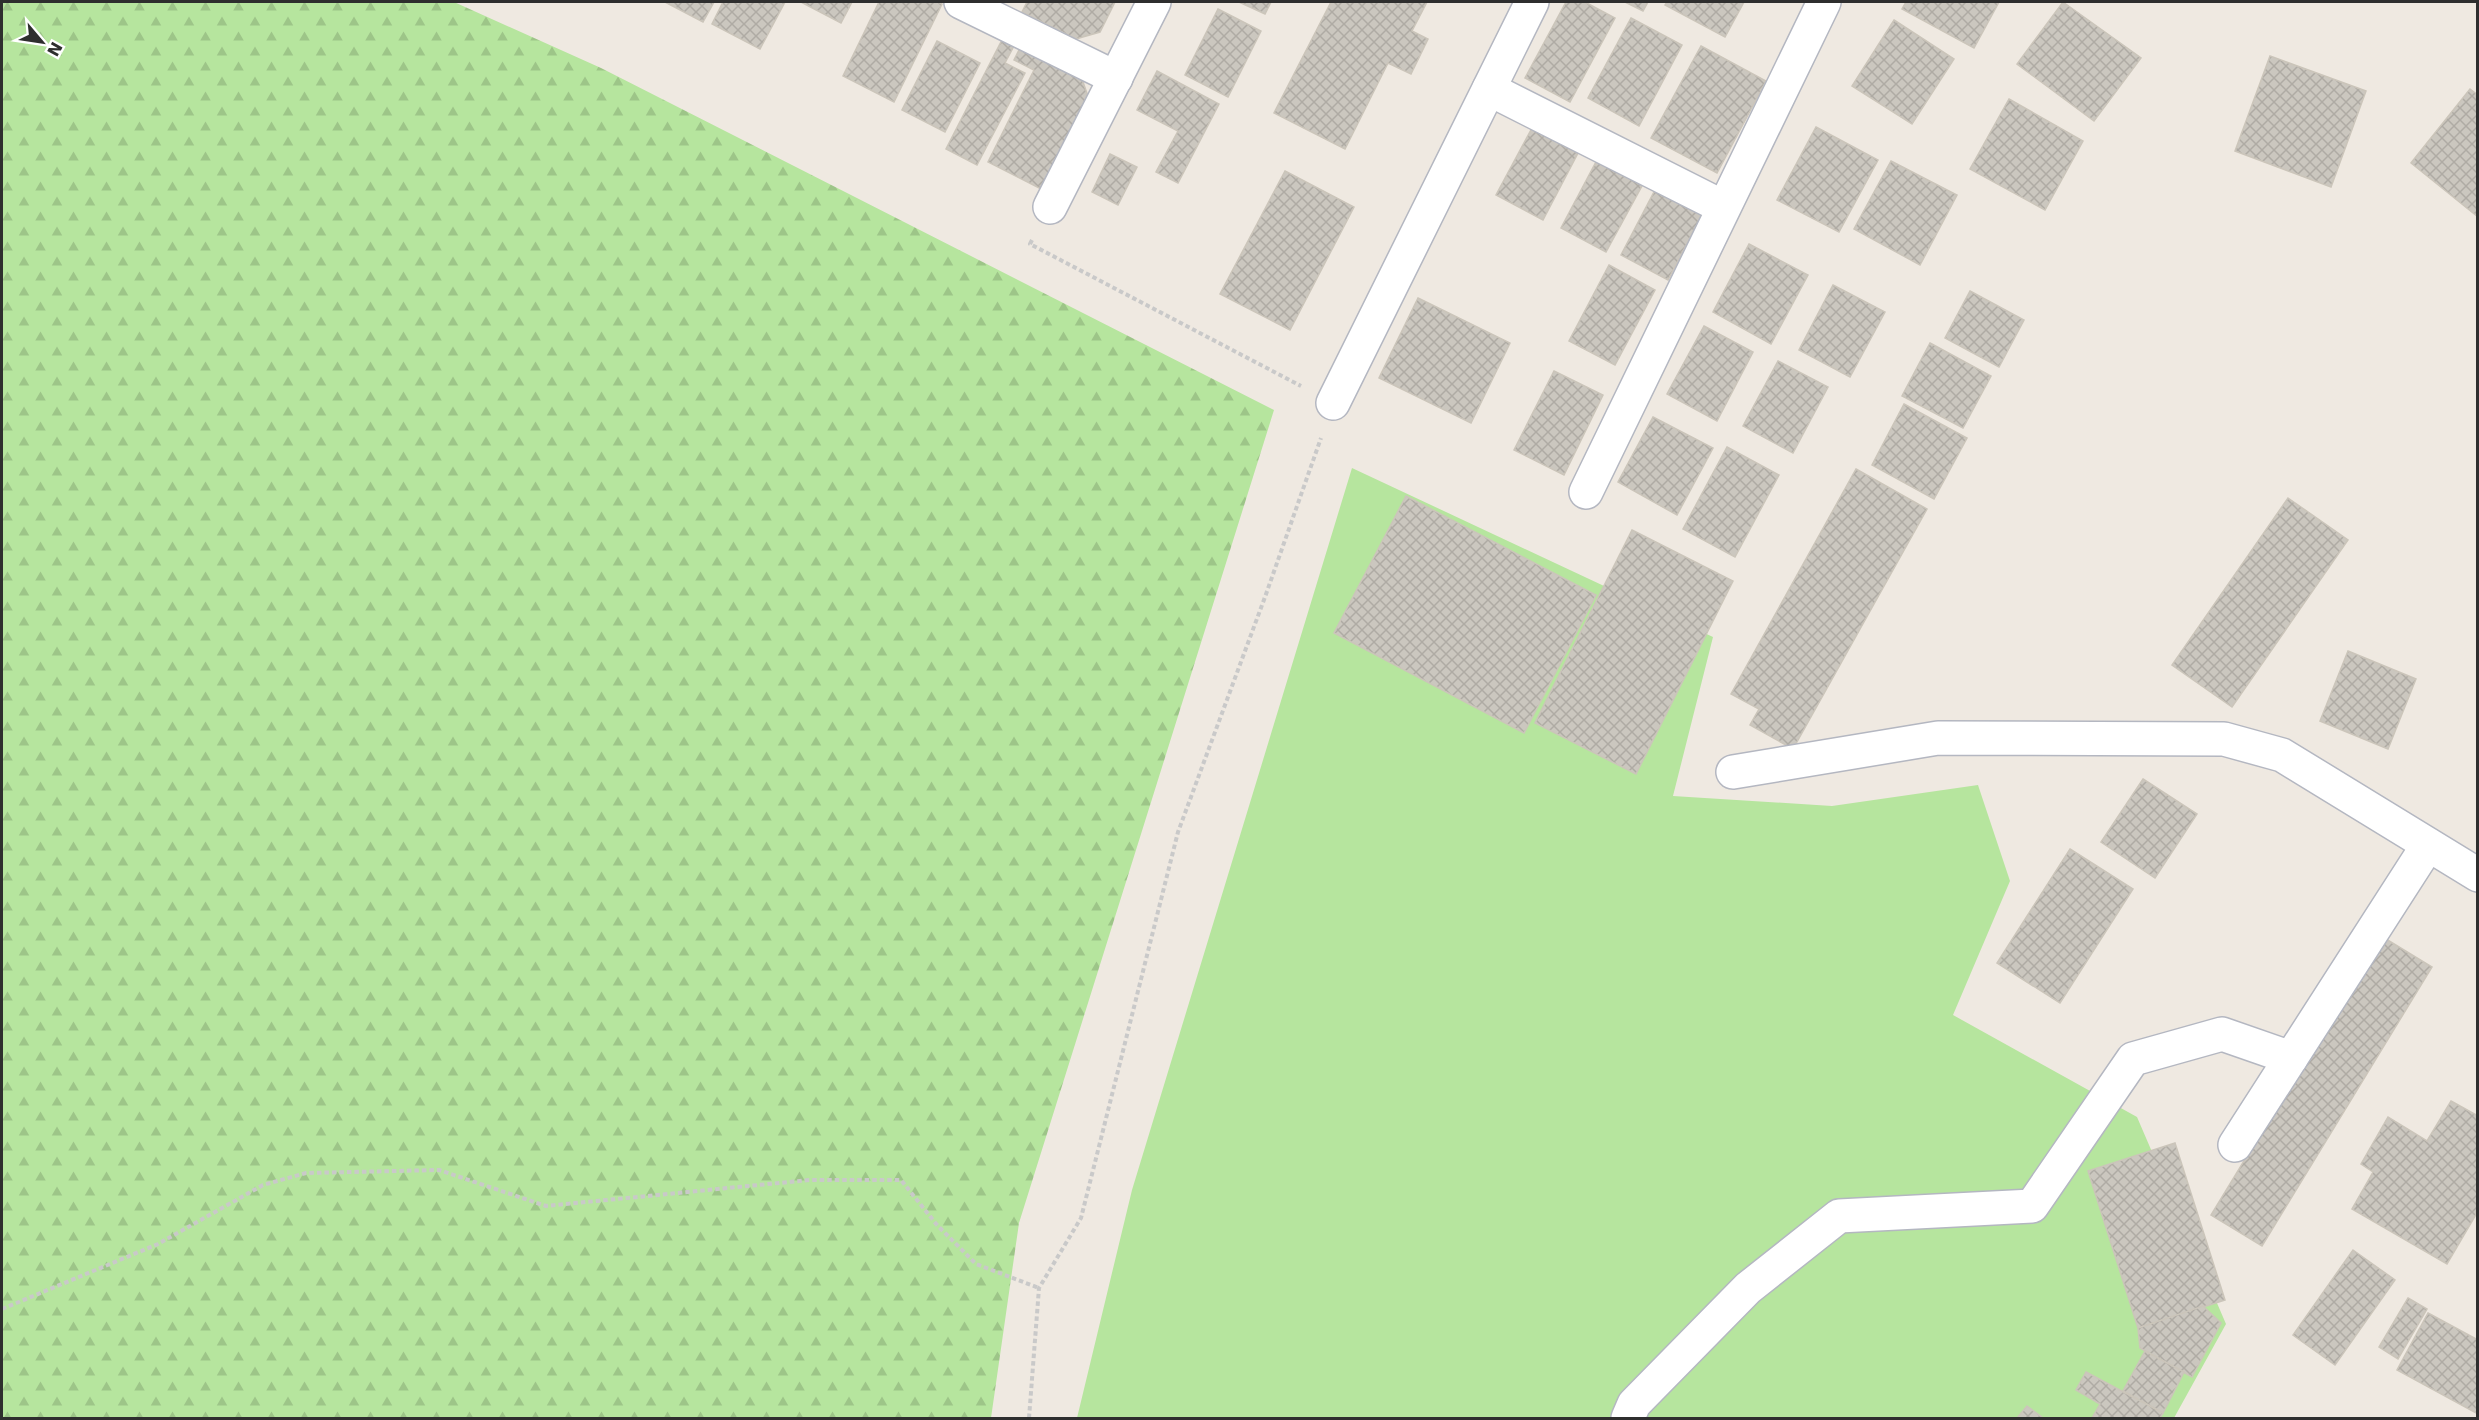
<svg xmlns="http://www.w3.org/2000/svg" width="2479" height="1420" font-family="'DejaVu Sans',sans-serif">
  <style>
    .grass { fill: #b6e59e }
    .forest { fill: url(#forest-firs) }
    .building { fill: url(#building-cross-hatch); stroke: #cbc5ba; stroke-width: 1.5 }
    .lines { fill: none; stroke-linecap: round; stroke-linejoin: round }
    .minor-casing { stroke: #b4b7c1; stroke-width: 36 }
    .path { stroke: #c9c9c9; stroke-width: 4; stroke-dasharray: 4.5 3; stroke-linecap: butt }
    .minor { stroke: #fff; stroke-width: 33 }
  </style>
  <defs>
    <pattern id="forest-firs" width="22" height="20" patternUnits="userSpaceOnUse" patternTransform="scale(1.5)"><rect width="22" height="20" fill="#b6e59e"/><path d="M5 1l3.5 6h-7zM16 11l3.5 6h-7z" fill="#9dc588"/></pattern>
    <pattern id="building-cross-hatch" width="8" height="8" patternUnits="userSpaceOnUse" patternTransform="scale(1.5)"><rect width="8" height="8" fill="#cbc7bf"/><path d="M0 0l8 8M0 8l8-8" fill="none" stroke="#afaba4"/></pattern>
  </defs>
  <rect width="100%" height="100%" fill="#efe9e1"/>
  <polygon class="grass" points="1352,468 1713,637 1673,796 1832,806 1978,785 2010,881 1953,1015 2137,1117 2226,1324 2174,1418 1077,1418 1132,1190"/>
  <polygon class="forest" points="2,2 454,2 601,68 1274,410 1019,1223 991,1418 2,1418"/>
  <g class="building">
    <polygon points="665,2 714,2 703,22"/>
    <polygon points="723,2 785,2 760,49 712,24"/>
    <polygon points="801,2 852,2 841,23"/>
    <polygon points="879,2 938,2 942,4 894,102 843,76"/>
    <polygon points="1027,2 1115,2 1100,32 1076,39 1022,12"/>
    <polygon points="1239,2 1271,2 1265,14"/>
    <polygon points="1331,2 1427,2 1412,31 1428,39 1411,74 1388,63 1345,149 1274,113"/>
    <polygon points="1566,2 1585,2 1615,18 1570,102 1525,78"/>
    <polygon points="1625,2 1648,2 1643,11"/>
    <polygon points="1667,2 1744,2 1725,37 1665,5"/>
    <polygon points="1906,2 1999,2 1974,48 1902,9"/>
    <polygon points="2063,2 2141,58 2094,121 2017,64"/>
    <polygon points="1218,9 1261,31 1228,97 1185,75"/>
    <polygon points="1631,18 1682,45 1639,126 1588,98"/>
    <polygon points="1894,20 1954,59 1912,124 1852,86"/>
    <polygon points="1004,36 1016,42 1005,63 1025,73 977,165 946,149"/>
    <polygon points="937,41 980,63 945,132 902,110"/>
    <polygon points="1701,46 1766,81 1717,173 1651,138"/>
    <polygon points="1020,48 1082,79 1090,102 1045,191 988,162 1034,70 1014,60"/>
    <polygon points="2270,56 2366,91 2331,187 2235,151"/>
    <polygon points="1157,71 1219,104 1178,183 1156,172 1178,131 1137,110"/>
    <polygon points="2470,89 2478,95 2478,217 2411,163"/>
    <polygon points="2009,99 2083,141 2045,210 1970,169"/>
    <polygon points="1816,127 1878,160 1839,232 1777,200"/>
    <polygon points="1532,128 1578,153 1543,220 1496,195"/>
    <polygon points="1110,154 1137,167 1118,205 1092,192"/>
    <polygon points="1597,160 1643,184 1606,252 1561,228"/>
    <polygon points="1891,161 1957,195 1920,265 1854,229"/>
    <polygon points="1285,171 1354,207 1290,330 1220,294"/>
    <polygon points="1655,190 1702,215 1668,280 1621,255"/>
    <polygon points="1749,244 1808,275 1771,344 1713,312"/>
    <polygon points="1609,265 1655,290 1615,365 1569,341"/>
    <polygon points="1833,285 1885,312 1850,377 1799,350"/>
    <polygon points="1970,291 2024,320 1999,367 1945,338"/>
    <polygon points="1418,298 1510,343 1471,423 1379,378"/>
    <polygon points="1704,326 1753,352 1717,421 1667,394"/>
    <polygon points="1930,343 1991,376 1963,428 1902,396"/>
    <polygon points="1778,361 1828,387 1793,453 1743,426"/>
    <polygon points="1554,371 1603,395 1564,475 1514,450"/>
    <polygon points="1904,404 1967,438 1934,499 1872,465"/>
    <polygon points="1653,417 1713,448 1677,515 1618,482"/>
    <polygon points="1727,447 1779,475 1735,557 1683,529"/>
    <polygon points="1856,469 1927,509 1793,749 1750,725 1759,709 1731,694"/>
    <polygon points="1406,496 1596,595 1524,733 1334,633"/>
    <polygon points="2288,498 2348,540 2232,707 2172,665"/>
    <polygon points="1632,530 1733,581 1636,774 1535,723"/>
    <polygon points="2348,651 2416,679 2388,749 2320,721"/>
    <polygon points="2143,779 2197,814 2155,878 2101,842"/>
    <polygon points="2070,849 2133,889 2060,1003 1997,963"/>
    <polygon points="2381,936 2432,967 2262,1246 2211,1215"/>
    <polygon points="2451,1101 2478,1116 2478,1211 2447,1264 2352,1209 2373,1172 2361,1164 2388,1117 2427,1141"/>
    <polygon points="2175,1143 2225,1300 2138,1328 2088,1171"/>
    <polygon points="2353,1250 2395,1280 2335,1365 2293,1335"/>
    <polygon points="2408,1298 2427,1309 2398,1359 2379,1347"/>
    <polygon points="2203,1306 2221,1323 2192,1377 2140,1348 2138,1328"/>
    <polygon points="2428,1313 2478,1340 2478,1414 2397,1370"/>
    <polygon points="2145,1351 2184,1372 2163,1413 2123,1391"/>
    <polygon points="2086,1372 2163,1413 2160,1418 2092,1418 2100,1404 2076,1390"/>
    <polygon points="2027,1406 2043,1418 2017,1418"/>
  </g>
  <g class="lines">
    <g class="minor-casing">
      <g id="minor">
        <polyline points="961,2 1116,78"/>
        <polyline points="1489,89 1723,207"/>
        <polyline points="1050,207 1154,2"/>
        <polyline points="1333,403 1532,2"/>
        <polyline points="1586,492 1824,2"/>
        <polyline points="1733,772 1938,738 2224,739 2282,755 2478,875"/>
        <polyline points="2235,1145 2428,845"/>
        <polyline points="1628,1418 1634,1404 1748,1288 1839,1216 2032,1206 2133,1059 2222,1034 2291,1058"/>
      </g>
    </g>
    <g class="path">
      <polyline points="1032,240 1030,244 1301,386"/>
      <polyline points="2,1309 158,1244 263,1185 306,1173 439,1170 546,1206 809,1180 901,1180 937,1225 976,1264 1039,1288"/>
      <polyline points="1029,1418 1039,1288 1081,1218 1178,832 1265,597 1321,438"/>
    </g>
    <use href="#minor" class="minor"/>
  </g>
  <rect width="2479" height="1420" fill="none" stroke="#2e2e2e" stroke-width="6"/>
  <g transform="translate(42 42) rotate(119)" stroke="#ffffff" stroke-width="4.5" paint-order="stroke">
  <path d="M0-4.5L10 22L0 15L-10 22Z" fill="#2e2e2e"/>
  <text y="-9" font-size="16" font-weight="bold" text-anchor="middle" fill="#2e2e2e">N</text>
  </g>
</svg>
